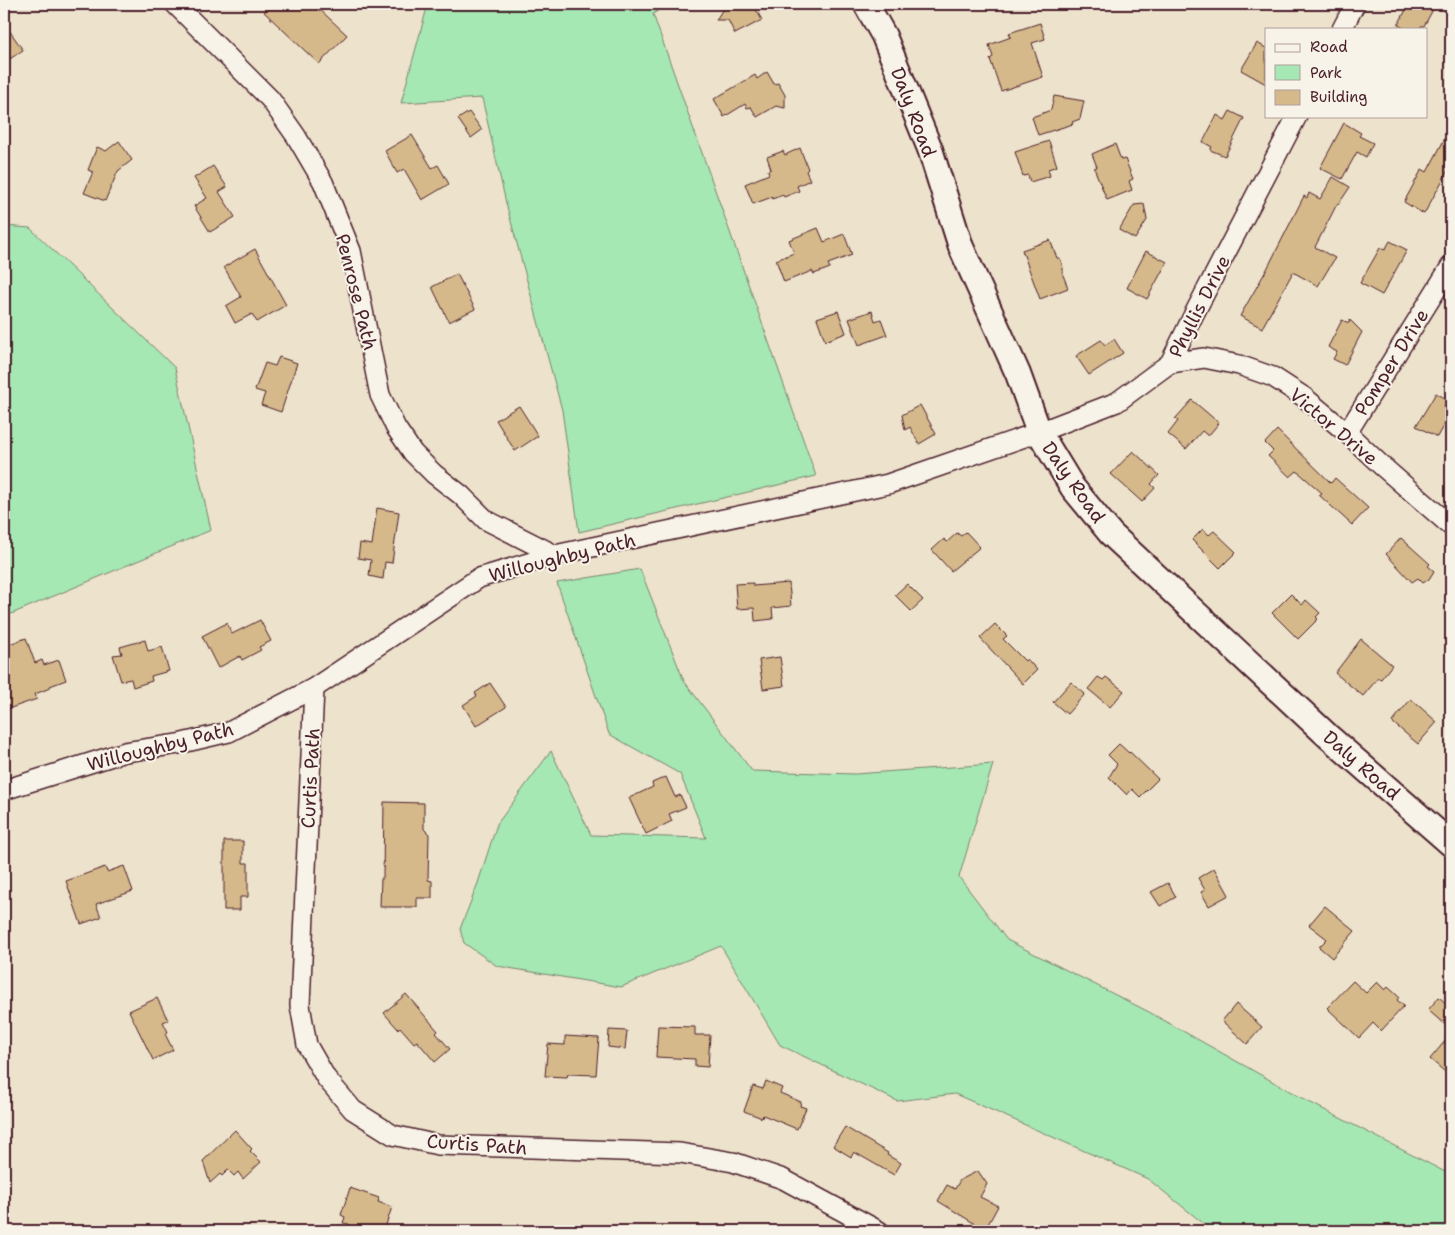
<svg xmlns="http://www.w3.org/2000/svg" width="1455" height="1235" font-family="'Shantell Sans',sans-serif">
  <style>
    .green { fill: #a5e8b3; stroke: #78846f }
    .building { fill: #d5b98a; stroke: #4a1f2b }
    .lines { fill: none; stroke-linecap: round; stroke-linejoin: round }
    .minor-casing { stroke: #4a1f2b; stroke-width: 22 }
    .tertiary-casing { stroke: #4a1f2b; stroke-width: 28 }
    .minor { stroke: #f7f3e8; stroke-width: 19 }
    .tertiary { stroke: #f7f3e8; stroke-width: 24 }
    .labels { text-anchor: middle; stroke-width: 4; stroke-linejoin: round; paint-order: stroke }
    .street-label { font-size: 19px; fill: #4a1f2b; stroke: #f7f3e8 }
  </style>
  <rect width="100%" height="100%" fill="#ede2cc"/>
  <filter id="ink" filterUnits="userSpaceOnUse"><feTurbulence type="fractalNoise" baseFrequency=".02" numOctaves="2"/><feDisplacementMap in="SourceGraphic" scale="10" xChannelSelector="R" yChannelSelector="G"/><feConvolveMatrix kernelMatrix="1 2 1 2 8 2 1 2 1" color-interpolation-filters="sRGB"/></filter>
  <g filter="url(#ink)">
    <g class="green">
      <polygon points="428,4 668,4 653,14 816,476 579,532 562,410 506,203 482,98 401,103"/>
      <polygon points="4,226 30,228 175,368 211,530 4,617"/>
      <polygon points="640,569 684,681 752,771 855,774 993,764 959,877 1007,940 1149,1012 1309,1102 1451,1175 1451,1231 1213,1231 1148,1179 955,1094 897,1101 780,1045 721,946 621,987 497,966 464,943 460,929 478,883 497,824 551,751 591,835 706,838 680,774 609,734 557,583"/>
    </g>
    <g class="building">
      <polygon points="272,4 314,4 347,35 319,64 264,12"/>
      <polygon points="726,4 753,4 762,20 735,34 728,20 716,20"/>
      <polygon points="1409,4 1436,4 1424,26 1421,26 1420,29 1406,29 1398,25"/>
      <polygon points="4,23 23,50 4,63"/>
      <polygon points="1040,23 1045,39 1032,43 1043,77 1001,91 990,59 993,57 989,45 1011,37 1009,33"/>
      <polygon points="1257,43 1266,48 1266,84 1241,70"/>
      <polygon points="767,72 774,84 778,83 785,95 785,108 776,106 757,117 751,107 747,108 745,104 724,117 714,99 755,75 757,79"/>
      <polygon points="1054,96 1084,101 1080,119 1072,122 1073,124 1038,135 1032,117 1051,110"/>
      <polygon points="1230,111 1244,118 1225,156 1210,150 1212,147 1203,142 1217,115 1225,120"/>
      <polygon points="469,112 482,130 471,138 458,119"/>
      <polygon points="1344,123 1361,133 1359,136 1373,143 1366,157 1357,152 1342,179 1320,168"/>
      <polygon points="1451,127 1451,165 1424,214 1404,202 1422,169 1427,172"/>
      <polygon points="412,135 432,168 438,165 449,184 422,200 404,169 397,173 385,151"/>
      <polygon points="119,141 132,160 118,171 105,201 84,193 93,172 88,170 97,147 106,151"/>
      <polygon points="1049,141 1057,166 1048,169 1050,176 1030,182 1028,175 1023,176 1015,152"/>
      <polygon points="1115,144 1121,160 1125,159 1133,179 1129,181 1132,190 1107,200 1094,168 1097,167 1092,154"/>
      <polygon points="800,148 808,169 806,171 810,180 797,186 799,191 784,197 783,195 772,199 772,197 753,204 745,184 769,174 768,170 771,169 767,157 783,151 785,155"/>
      <polygon points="213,166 227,187 219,192 235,217 210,232 194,206 207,198 194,178"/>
      <polygon points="1333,177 1350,187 1338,205 1337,204 1315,247 1335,258 1318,286 1293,272 1262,328 1240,316 1267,269 1304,196 1307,198 1309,193 1320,199"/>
      <polygon points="1144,204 1147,220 1135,239 1119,230 1134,205"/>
      <polygon points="818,228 824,242 844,234 852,255 828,264 830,268 814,274 812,271 784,282 776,260 794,253 789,240"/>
      <polygon points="1050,240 1057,258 1060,258 1063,268 1063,275 1068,288 1040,299 1022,250"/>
      <polygon points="1390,241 1407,250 1382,295 1360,283 1380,248 1385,250"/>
      <polygon points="255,249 286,305 257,322 252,314 235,323 226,306 241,297 224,267"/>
      <polygon points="1146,251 1167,262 1147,299 1127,288"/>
      <polygon points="457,274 475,309 449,322 432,287"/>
      <polygon points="838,311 846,333 825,341 817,318"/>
      <polygon points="872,311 875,321 881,319 887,335 859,345 849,319"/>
      <polygon points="1342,320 1349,323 1350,320 1362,332 1345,365 1333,359 1337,352 1328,347"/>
      <polygon points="1114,339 1123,353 1089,375 1076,356 1101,340 1105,345"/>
      <polygon points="279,357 297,363 281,412 261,405 265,393 255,390 265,363 275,366"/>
      <polygon points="1436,393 1448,400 1444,407 1451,411 1437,437 1416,426"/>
      <polygon points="1192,400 1219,423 1208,436 1202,431 1186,449 1168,434 1178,421 1175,419"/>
      <polygon points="920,405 936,434 919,444 910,427 905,430 902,415"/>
      <polygon points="519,406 538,436 515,451 496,420"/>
      <polygon points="1277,430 1331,483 1335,478 1368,508 1352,525 1319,495 1322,493 1297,471 1290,477 1268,456 1273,451 1265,443"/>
      <polygon points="1133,451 1159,475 1151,484 1155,488 1142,502 1111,474"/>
      <polygon points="377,508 399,512 392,563 385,562 383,579 369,576 371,560 358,558 360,543 372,545"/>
      <polygon points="1203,529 1209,535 1214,531 1236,552 1220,568 1192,540"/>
      <polygon points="966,532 980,547 951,571 932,550 944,539 947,542 957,533 961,536"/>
      <polygon points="1401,538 1430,564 1428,566 1434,571 1429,579 1423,583 1418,578 1412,582 1386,554"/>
      <polygon points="753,583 753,586 789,583 791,606 772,608 773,619 755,621 754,608 737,609 735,584"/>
      <polygon points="907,584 923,600 911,611 895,595"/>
      <polygon points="1291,594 1302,605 1306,600 1320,613 1316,617 1318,619 1298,639 1272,613"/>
      <polygon points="260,620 271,641 259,647 261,650 242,660 240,656 218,668 202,636 227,623 232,634"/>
      <polygon points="995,624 1007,636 1003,639 1025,661 1027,659 1037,670 1023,684 980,638"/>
      <polygon points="26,638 35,663 42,660 44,665 59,660 66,680 50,686 50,688 35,694 37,699 8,709 4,697 4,660 9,658 4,646"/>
      <polygon points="1361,639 1392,665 1381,679 1378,678 1363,696 1335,673"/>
      <polygon points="145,640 148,651 162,647 169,671 151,676 152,681 133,687 131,679 121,681 113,655 122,654 120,647"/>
      <polygon points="780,657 784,686 763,689 759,660"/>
      <polygon points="1098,677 1103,680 1106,677 1124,691 1110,707 1088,689"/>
      <polygon points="1071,682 1085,694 1067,714 1053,702"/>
      <polygon points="490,683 506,707 476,726 463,705 477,696 475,693"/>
      <polygon points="1411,699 1437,722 1418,744 1392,722"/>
      <polygon points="1119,744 1129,753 1130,752 1158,779 1140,797 1132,789 1127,795 1109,777 1117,764 1108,755"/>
      <polygon points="666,777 675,797 680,795 686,807 669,814 672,821 646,834 629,798 653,787 652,783"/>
      <polygon points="384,802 424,803 424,829 429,834 428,880 432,881 432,898 417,898 417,907 380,907 381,878 383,878"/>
      <polygon points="224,841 243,841 243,863 248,863 248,897 240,897 240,910 224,910"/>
      <polygon points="124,866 133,891 96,904 101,917 81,924 66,881 105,867 107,872"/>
      <polygon points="1214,868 1229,895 1209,906 1201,892 1205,890 1198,878"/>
      <polygon points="1168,883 1176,897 1160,906 1151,892"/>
      <polygon points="1325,906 1355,931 1332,958 1319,947 1327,939 1309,925"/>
      <polygon points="1353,981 1366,993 1377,982 1385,990 1388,987 1399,997 1397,1000 1404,1006 1381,1031 1373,1023 1359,1038 1327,1008"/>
      <polygon points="406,994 438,1031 436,1033 450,1049 435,1062 417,1041 414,1043 400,1027 398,1029 384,1013"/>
      <polygon points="1439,997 1451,1008 1451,1030 1428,1010"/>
      <polygon points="157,998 168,1020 163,1022 168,1032 165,1034 173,1050 153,1060 129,1011"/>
      <polygon points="1236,1004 1262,1027 1247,1044 1222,1021"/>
      <polygon points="658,1026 695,1027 695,1035 710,1035 708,1067 695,1066 695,1059 656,1057"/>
      <polygon points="609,1030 627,1031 625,1049 608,1047"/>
      <polygon points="1451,1034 1451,1077 1430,1059"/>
      <polygon points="565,1036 599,1038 596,1075 568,1074 567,1077 545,1076 548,1044 565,1045"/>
      <polygon points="766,1081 782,1088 780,1093 801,1102 800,1106 806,1108 797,1129 763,1115 762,1118 744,1111 753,1086 763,1089"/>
      <polygon points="845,1127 888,1153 887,1155 901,1163 894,1175 854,1152 851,1157 833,1146"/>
      <polygon points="235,1130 252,1149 250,1151 261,1162 243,1179 238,1172 234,1176 228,1170 222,1176 220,1174 210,1183 203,1161"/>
      <polygon points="978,1171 987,1184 980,1197 998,1206 985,1230 938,1201 947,1185 955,1189 960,1180"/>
      <polygon points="350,1188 379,1198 378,1202 392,1207 384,1231 360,1231 348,1227 349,1224 343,1223 345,1217 341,1215"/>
    </g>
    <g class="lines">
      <g class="minor-casing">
        <g id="minor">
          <polyline points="175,4 270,99 296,136 323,182 351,251 380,395 396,428 413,453 434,474 461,495 486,520 555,555"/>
          <polyline points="1342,29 1355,4"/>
          <polyline points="1170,363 1204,358 1239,365 1273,377 1304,397 1347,433 1382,466 1451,526"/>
          <polyline points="1347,433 1451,266"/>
          <polyline points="314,688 300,1005 307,1045 326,1078 353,1110 393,1135 438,1145 680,1153 733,1162 783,1179 879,1231"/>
          <polyline points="4,790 125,752 178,744 229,732 314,688 479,578 555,555 888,484 1039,432 1117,402 1170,363 1194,314 1297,116"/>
        </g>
      </g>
      <g class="tertiary-casing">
        <polyline id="tertiary" points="866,4 884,36 930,149 961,247 1018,374 1039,432 1073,488 1111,534 1329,737 1451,844"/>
      </g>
      <use href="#minor" class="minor"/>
      <use href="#tertiary" class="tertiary"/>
    </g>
  </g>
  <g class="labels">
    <g class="street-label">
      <text transform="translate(914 112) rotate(69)" y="7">Daly Road</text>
      <text transform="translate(357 292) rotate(76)" y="7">Penrose Path</text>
      <text transform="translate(1199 306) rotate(-63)" y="7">Phyllis Drive</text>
      <text transform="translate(1391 362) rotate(-58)" y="7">Pomper Drive</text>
      <text transform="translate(1334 426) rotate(40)" y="7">Victor Drive</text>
      <text transform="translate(1074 482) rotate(55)" y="7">Daly Road</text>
      <text transform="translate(562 557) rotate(-14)" y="7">Willoughby Path</text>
      <text transform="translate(160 746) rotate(-14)" y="7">Willoughby Path</text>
      <text transform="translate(1362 765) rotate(41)" y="7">Daly Road</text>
      <text transform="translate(310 778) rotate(-87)" y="7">Curtis Path</text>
      <text transform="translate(477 1144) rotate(4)" y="7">Curtis Path</text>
    </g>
  </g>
  <rect width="1455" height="1235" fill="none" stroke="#f7f3e8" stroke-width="20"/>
  <rect x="10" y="10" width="1435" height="1215" fill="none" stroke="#4a1f2b" stroke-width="2" filter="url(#ink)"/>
  <rect x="1265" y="28" width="162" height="90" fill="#f7f3e8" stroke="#b29e9c"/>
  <rect x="1275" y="44" width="25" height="8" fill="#f7f3e8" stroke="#b29e9c"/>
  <text x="1310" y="52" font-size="15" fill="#4a1f2b">Road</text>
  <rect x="1275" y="65" width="25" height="15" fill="#a5e8b3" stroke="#b29e9c"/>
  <text x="1310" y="78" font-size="15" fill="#4a1f2b">Park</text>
  <rect x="1275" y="90" width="25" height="15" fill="#d5b98a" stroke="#b29e9c"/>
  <text x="1310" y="102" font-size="15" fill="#4a1f2b">Building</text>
</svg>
